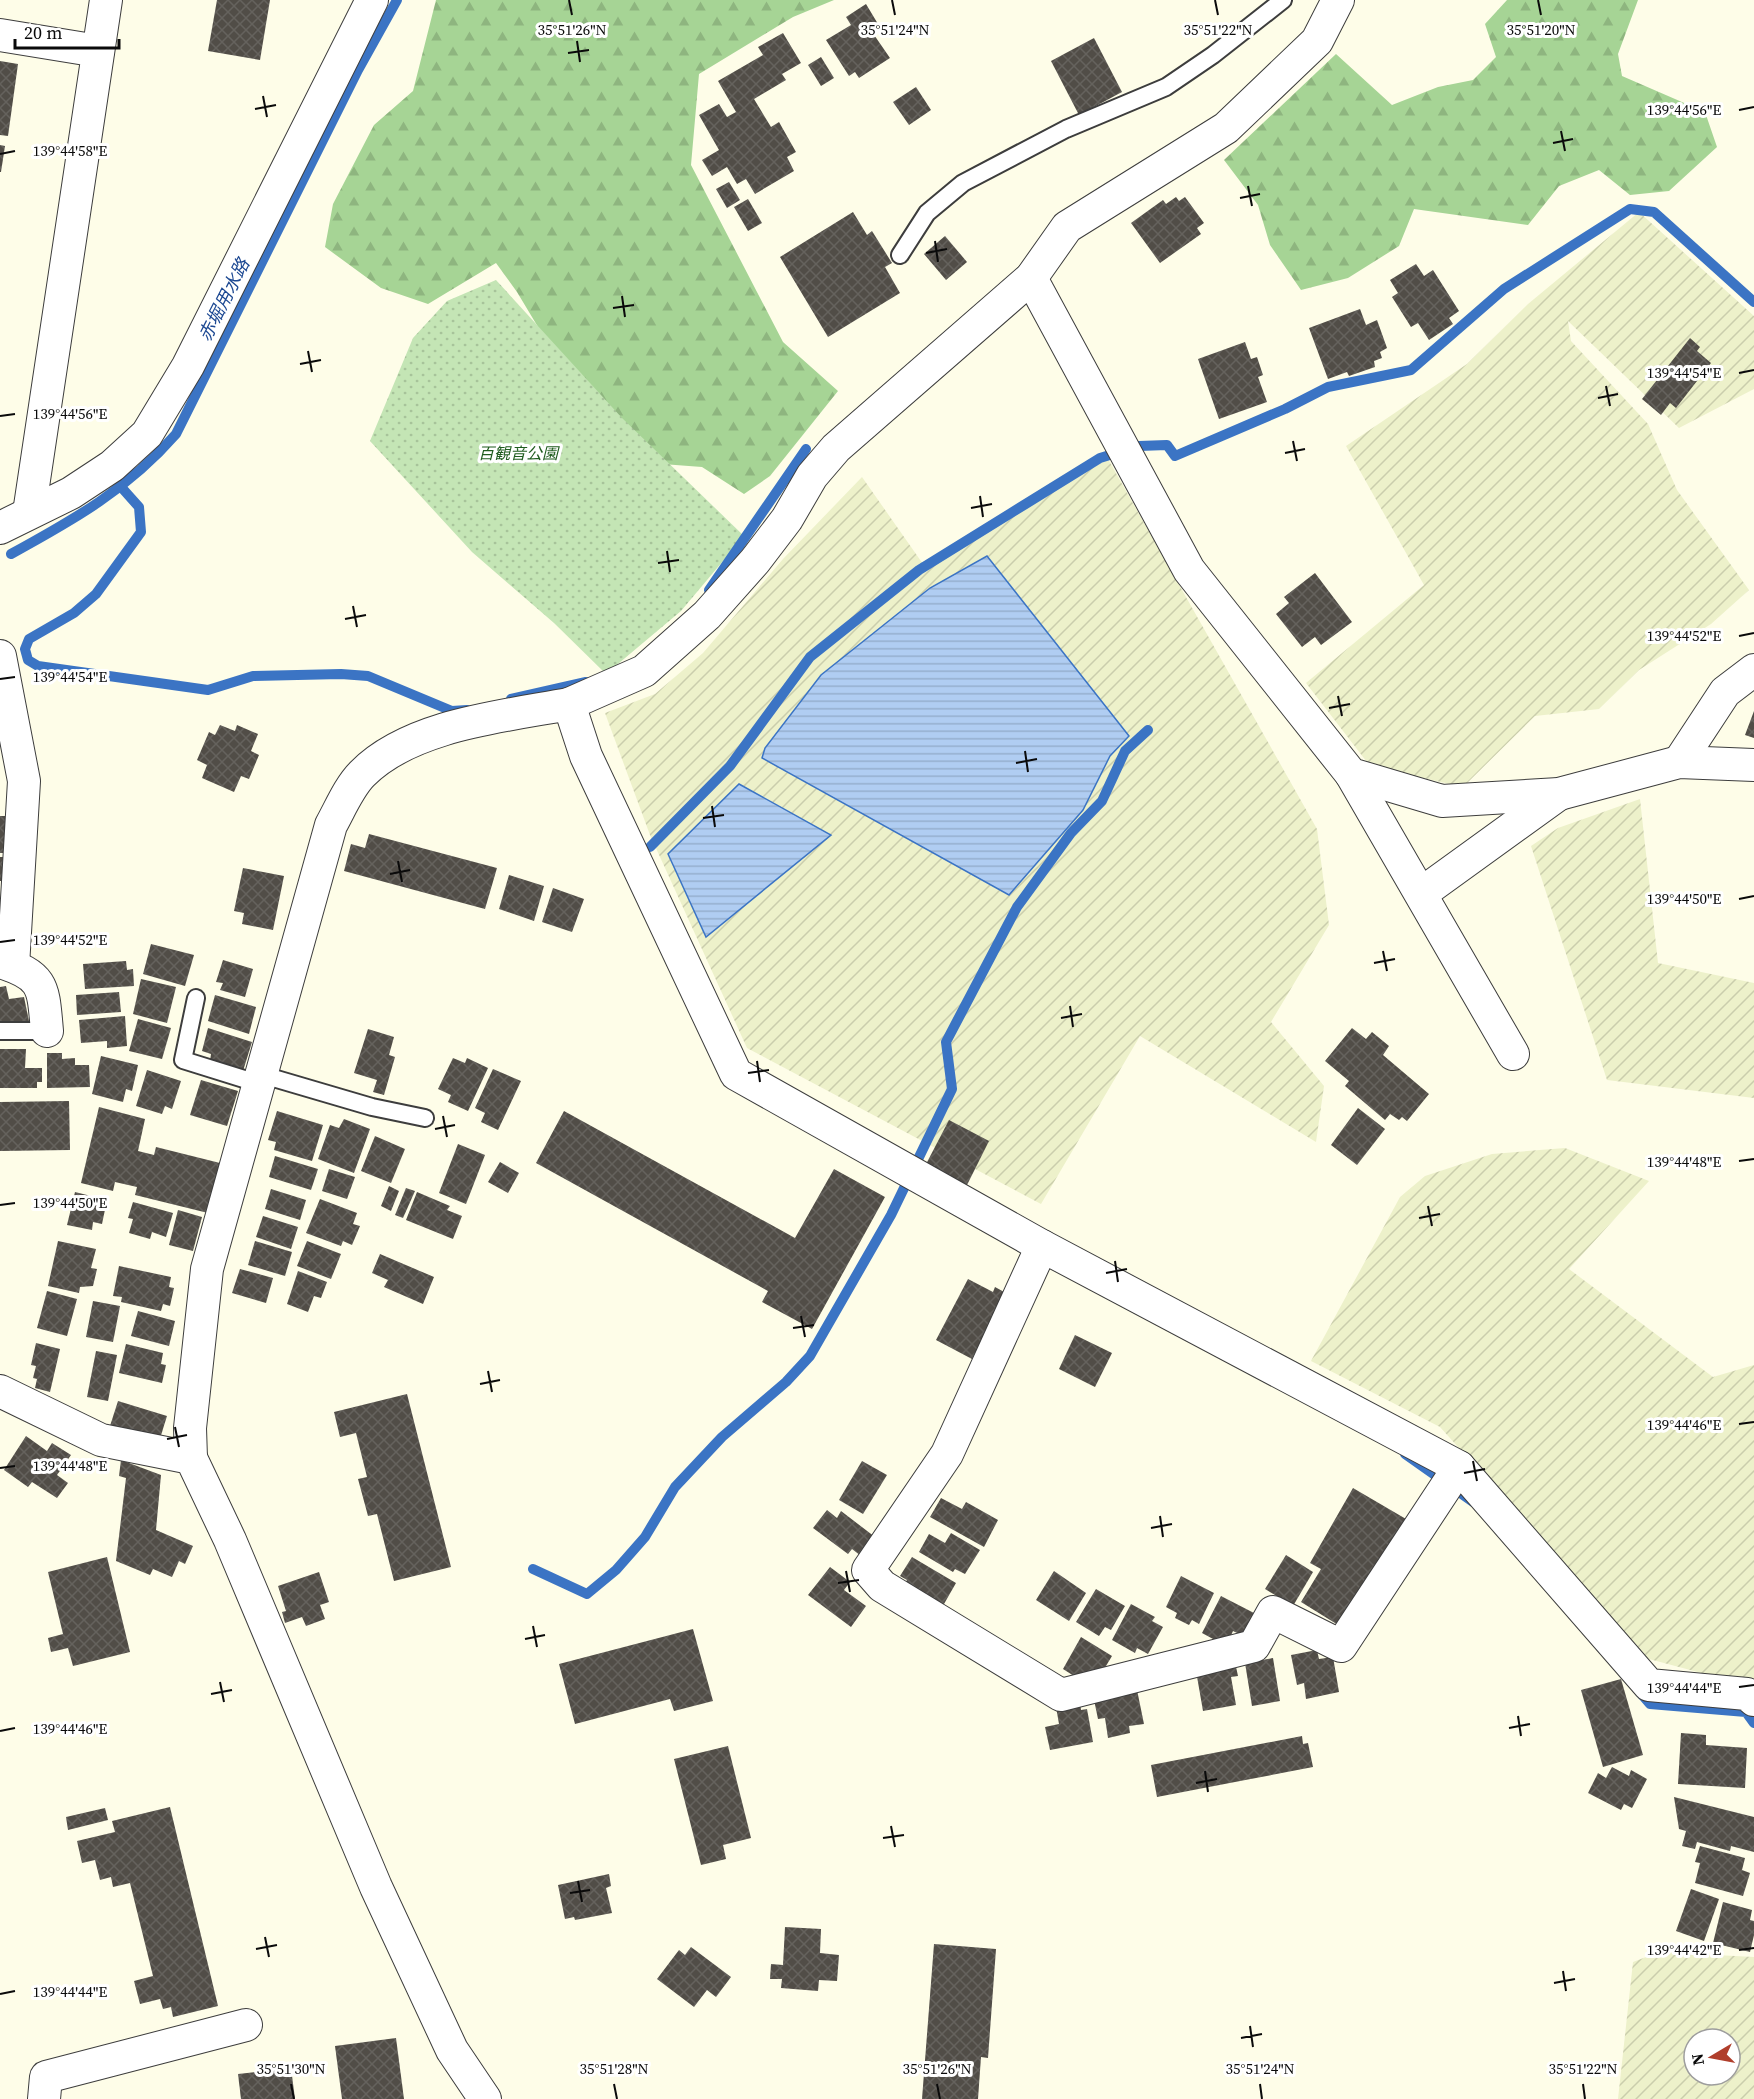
<svg xmlns="http://www.w3.org/2000/svg" width="1754" height="2099" font-family="'Source Serif 4','Noto Sans JP',serif">
  <style>
    .farmland { fill: url(#farmland-furrows); fill-rule: evenodd }
    .forest { fill: url(#forest-firs) }
    .park { fill: url(#park-dots) }
    .water { fill: url(#water-rules); stroke: #3b74c4; stroke-width: 1.5 }
    .lines { fill: none; stroke-linecap: round; stroke-linejoin: round }
    .stream { stroke: #3b74c4; stroke-width: 10 }
    .building { fill: url(#building-cross-hatch) }
    .service-casing { stroke: #3d3d3d; stroke-width: 20 }
    .minor-casing { stroke: #3d3d3d; stroke-width: 34 }
    .service { stroke: #fff; stroke-width: 16 }
    .minor { stroke: #fff; stroke-width: 32 }
    .ticks { fill: none; stroke: #0a0a0a; stroke-width: 2 }
    .labels { text-anchor: middle; stroke-width: 6; stroke-linejoin: round; paint-order: stroke }
    .park-label { font-size: 16px; font-style: italic; fill: #205c1f; stroke: #fff }
    .water-label { font-size: 18px; font-style: italic; fill: #1c4892; stroke: #fff }
    .ticks-label { font-size: 15px; text-anchor: middle; fill: #0a0a0a; stroke: #fff; stroke-width: 6; stroke-linejoin: round; paint-order: stroke }
  </style>
  <defs>
    <pattern id="farmland-furrows" width="10" height="10" patternUnits="userSpaceOnUse" patternTransform="scale(1.5)"><rect width="10" height="10" fill="#edf1ca"/><path d="M-1 1l2-2M0 10L10 0M9 11l2-2" fill="none" stroke="#cacdac"/></pattern>
    <pattern id="forest-firs" width="22" height="20" patternUnits="userSpaceOnUse" patternTransform="scale(1.5)"><rect width="22" height="20" fill="#a6d495"/><path d="M5 1l3.5 6h-7zM16 11l3.5 6h-7z" fill="#8eb57f"/></pattern>
    <pattern id="park-dots" width="8" height="8" patternUnits="userSpaceOnUse" patternTransform="scale(1.5)"><rect width="8" height="8" fill="#c4e5b5"/><path d="M2 2h.1M6 6h.1" fill="none" stroke="#a7c39a" stroke-width="1.8" stroke-linecap="round"/></pattern>
    <pattern id="water-rules" width="6" height="5" patternUnits="userSpaceOnUse" patternTransform="scale(1.5)"><rect width="6" height="5" fill="#b0cdf2"/><path d="M0 2.5h6" fill="none" stroke="#96afce"/></pattern>
    <pattern id="building-cross-hatch" width="8" height="8" patternUnits="userSpaceOnUse" patternTransform="scale(1.5)"><rect width="8" height="8" fill="#514d47"/><path d="M0 0l8 8M0 8l8-8" fill="none" stroke="#65625d"/></pattern>
  </defs>
  <rect width="100%" height="100%" fill="#fefde8"/>
  <g class="farmland">
    <polygon points="1639,212 1754,316 1754,389 1679,428 1568,321 1571,341 1648,424 1677,490 1749,590 1711,624 1639,670 1599,709 1535,716 1463,787 1370,766 1306,683 1424,585 1346,446 1467,364 1528,304"/>
    <polygon points="1108,459 1317,829 1329,925 1271,1022 1324,1086 1316,1142 1140,1036 1041,1204 747,1048 650,835 605,713 655,694 703,653 783,559 862,477 923,564"/>
    <polygon points="1640,799 1658,963 1754,983 1754,1098 1607,1080 1531,846 1558,828"/>
    <polygon points="1565,1148 1649,1181 1569,1269 1713,1377 1754,1365 1754,1695 1735,1682 1649,1659 1440,1427 1311,1361 1400,1197 1425,1176 1492,1154"/>
    <path d="M1659,1952L1754,1957V2099H1618L1633,1962ZM1694,2039H1730V2075H1694Z"/>
  </g>
  <g class="forest">
    <polygon points="436,0 834,0 793,17 699,74 691,165 783,342 838,391 770,476 744,494 702,467 649,463 571,382 517,292 496,263 428,304 381,288 325,247 333,204 374,125 413,91"/>
    <polygon points="1507,0 1638,0 1618,54 1622,76 1705,112 1717,147 1669,191 1630,195 1599,170 1559,186 1528,225 1414,209 1399,246 1348,278 1301,290 1270,245 1258,205 1224,160 1336,54 1392,105 1438,87 1473,80 1496,57 1485,24"/>
  </g>
  <polygon class="park" points="496,280 622,418 744,536 681,611 606,674 554,623 472,552 370,441 413,338 447,301"/>
  <g class="water">
    <polygon points="987,556 1129,736 1110,756 1083,810 1009,895 762,758 765,748 821,675 930,588"/>
    <polygon points="739,784 831,835 706,937 668,854"/>
  </g>
  <g class="lines">
    <g class="stream">
      <polyline points="122,488 139,507 141,532 96,594 74,613 29,639 25,649 28,660 38,666 208,690 253,676 341,674 368,676 452,711 467,710"/>
      <path d="M11,554C75,519 128,489 176,434L358,70L397,0"/>
      <polyline points="709,590 806,449"/>
      <polyline points="511,699 586,682"/>
      <polyline points="650,847 730,766 810,657 919,570 1100,458 1139,446 1167,445 1175,456 1285,409 1328,387 1411,370 1504,289 1630,209 1654,212 1754,302"/>
      <polyline points="1405,1454 1473,1502"/>
      <polyline points="533,1569 587,1594 616,1570 645,1537 675,1487 722,1437 786,1382 810,1356 891,1215 952,1089 946,1042 1017,907 1071,833 1102,801 1125,751 1148,730"/>
      <polyline points="1638,1690 1650,1704 1746,1712 1754,1723"/>
    </g>
  </g>
  <g class="building">
    <polygon points="217,0 270,0 260,60 208,51"/>
    <polygon points="866,4 878,24 870,29 890,58 859,78 855,72 849,76 826,40 851,25 846,17"/>
    <polygon points="783,33 801,63 782,74 786,80 754,99 771,127 779,122 796,152 787,157 794,171 755,194 746,179 737,184 727,167 712,176 702,160 719,150 699,115 719,104 727,117 736,112 718,81 763,55 758,47"/>
    <polygon points="1094,38 1122,92 1079,115 1051,61"/>
    <polygon points="821,57 834,78 821,86 808,65"/>
    <polygon points="0,61 18,64 8,136 0,135"/>
    <polygon points="916,87 931,110 909,125 893,102"/>
    <polygon points="0,145 5,146 1,172 0,172"/>
    <polygon points="729,182 740,200 727,208 716,189"/>
    <polygon points="1176,197 1179,201 1185,197 1204,223 1197,228 1201,234 1160,263 1131,223 1163,200 1166,204"/>
    <polygon points="748,199 762,223 748,231 734,207"/>
    <polygon points="853,212 867,235 872,231 892,263 885,267 900,293 828,337 780,257"/>
    <polygon points="945,236 967,262 946,280 924,254"/>
    <polygon points="1416,264 1424,276 1433,270 1459,311 1449,318 1453,324 1429,340 1418,323 1411,327 1392,297 1398,293 1390,280"/>
    <polygon points="1360,309 1366,325 1377,320 1387,348 1380,352 1382,358 1374,361 1375,367 1349,376 1347,372 1328,379 1309,328"/>
    <polygon points="1690,338 1700,347 1697,351 1711,363 1676,408 1670,403 1661,415 1642,399"/>
    <polygon points="1245,342 1251,359 1257,357 1263,375 1258,377 1267,402 1219,419 1198,359"/>
    <polygon points="1315,573 1352,622 1321,645 1315,637 1302,647 1276,614 1289,603 1284,597"/>
    <polygon points="1754,711 1754,738 1745,735"/>
    <polygon points="220,725 235,731 237,725 258,734 251,751 259,755 249,779 241,776 234,792 202,778 207,765 197,760 209,732 215,735"/>
    <polygon points="0,816 7,816 4,853 0,853"/>
    <polygon points="369,834 497,868 485,909 344,871 351,844 365,848"/>
    <polygon points="0,857 3,857 2,881 0,881"/>
    <polygon points="243,868 284,876 273,930 242,924 244,913 234,911"/>
    <polygon points="509,875 544,886 534,921 499,909"/>
    <polygon points="553,888 584,899 572,932 542,922"/>
    <polygon points="151,944 194,955 185,986 143,974"/>
    <polygon points="223,960 253,969 245,997 220,990 223,983 216,982"/>
    <polygon points="126,961 127,970 133,969 134,986 85,989 83,964"/>
    <polygon points="141,979 176,987 167,1023 133,1014"/>
    <polygon points="6,986 9,999 24,997 29,1021 0,1026 0,987"/>
    <polygon points="119,992 121,1012 77,1015 76,995"/>
    <polygon points="215,995 256,1007 249,1034 208,1021"/>
    <polygon points="125,1016 127,1046 107,1048 107,1041 81,1043 79,1020"/>
    <polygon points="138,1019 171,1028 162,1059 129,1051"/>
    <polygon points="208,1028 252,1042 243,1071 210,1061 211,1054 202,1051"/>
    <polygon points="1352,1028 1366,1039 1372,1032 1389,1046 1383,1055 1429,1094 1407,1121 1402,1117 1399,1120 1390,1114 1385,1120 1345,1086 1349,1081 1325,1061"/>
    <polygon points="368,1029 394,1037 389,1055 395,1057 384,1095 373,1092 377,1080 354,1073"/>
    <polygon points="0,1049 26,1049 25,1068 42,1068 42,1082 37,1082 37,1088 0,1088"/>
    <polygon points="47,1053 62,1053 62,1059 75,1058 75,1065 89,1065 90,1087 47,1088"/>
    <polygon points="101,1056 138,1065 132,1091 126,1089 123,1102 92,1094"/>
    <polygon points="453,1058 465,1063 467,1058 488,1068 468,1111 448,1102 451,1095 438,1089"/>
    <polygon points="493,1069 521,1081 498,1130 481,1122 485,1113 475,1108"/>
    <polygon points="147,1070 181,1081 172,1109 165,1106 162,1114 136,1106"/>
    <polygon points="201,1080 238,1091 227,1126 190,1115"/>
    <polygon points="69,1101 70,1150 0,1151 0,1102"/>
    <polygon points="99,1107 145,1119 138,1151 154,1155 156,1147 220,1163 208,1213 135,1195 137,1187 115,1182 113,1191 81,1183"/>
    <polygon points="1358,1108 1385,1129 1357,1165 1331,1145"/>
    <polygon points="277,1111 323,1125 312,1161 274,1150 276,1142 268,1140"/>
    <polygon points="564,1111 795,1238 834,1169 885,1197 812,1329 762,1302 768,1291 536,1163"/>
    <polygon points="344,1119 370,1129 354,1173 318,1159 330,1125 339,1128"/>
    <polygon points="949,1120 989,1141 965,1189 924,1168"/>
    <polygon points="375,1136 405,1149 391,1183 361,1171"/>
    <polygon points="458,1144 485,1155 466,1204 439,1193"/>
    <polygon points="275,1156 318,1169 311,1190 269,1177"/>
    <polygon points="500,1162 519,1173 508,1193 488,1182"/>
    <polygon points="329,1169 355,1177 347,1199 322,1191"/>
    <polygon points="389,1186 399,1191 391,1211 381,1206"/>
    <polygon points="406,1188 415,1191 403,1218 395,1215"/>
    <polygon points="271,1189 306,1200 300,1220 265,1209"/>
    <polygon points="75,1192 107,1200 102,1224 93,1222 92,1230 67,1225"/>
    <polygon points="417,1192 450,1206 447,1210 462,1216 453,1239 406,1220"/>
    <polygon points="320,1199 357,1213 353,1224 360,1226 352,1245 343,1241 341,1246 306,1233"/>
    <polygon points="133,1202 173,1213 166,1237 152,1232 150,1239 129,1233 133,1219 128,1218"/>
    <polygon points="178,1210 202,1217 193,1251 169,1245"/>
    <polygon points="263,1216 298,1227 291,1249 256,1237"/>
    <polygon points="58,1241 96,1249 91,1268 97,1269 93,1286 80,1287 79,1293 48,1286"/>
    <polygon points="255,1241 292,1252 285,1276 248,1265"/>
    <polygon points="307,1241 341,1254 331,1279 297,1266"/>
    <polygon points="380,1254 434,1277 423,1304 384,1287 388,1280 372,1273"/>
    <polygon points="119,1266 171,1277 169,1287 174,1288 170,1306 163,1304 161,1311 121,1302 122,1297 113,1296"/>
    <polygon points="240,1269 273,1278 266,1303 232,1293"/>
    <polygon points="298,1271 327,1282 321,1298 314,1296 308,1312 287,1304"/>
    <polygon points="968,1279 993,1292 995,1287 1006,1293 972,1359 936,1340"/>
    <polygon points="47,1291 77,1299 67,1336 37,1328"/>
    <polygon points="93,1301 120,1306 113,1342 86,1337"/>
    <polygon points="138,1311 175,1321 169,1346 131,1336"/>
    <polygon points="1075,1335 1112,1353 1095,1387 1059,1369"/>
    <polygon points="36,1343 60,1349 50,1392 35,1388 37,1379 33,1378 36,1366 31,1365"/>
    <polygon points="126,1344 163,1353 161,1364 166,1365 162,1383 119,1373"/>
    <polygon points="96,1351 117,1355 108,1401 87,1397"/>
    <polygon points="407,1394 451,1567 394,1581 377,1514 368,1516 358,1479 367,1477 356,1433 340,1437 334,1412"/>
    <polygon points="118,1401 167,1416 158,1445 110,1426"/>
    <polygon points="26,1436 47,1451 52,1443 71,1455 57,1475 68,1483 57,1498 32,1482 28,1487 4,1470"/>
    <polygon points="121,1460 161,1475 156,1530 193,1546 185,1564 179,1561 172,1577 153,1569 150,1575 116,1561 126,1478 119,1476"/>
    <polygon points="862,1461 887,1475 863,1514 839,1500"/>
    <polygon points="1353,1488 1406,1519 1343,1628 1301,1602 1321,1569 1310,1563"/>
    <polygon points="941,1498 962,1509 966,1502 998,1520 984,1547 930,1517"/>
    <polygon points="827,1510 837,1518 841,1511 875,1537 861,1556 852,1549 848,1554 813,1528"/>
    <polygon points="951,1533 980,1550 965,1574 955,1569 953,1572 919,1552 929,1534 945,1543"/>
    <polygon points="1286,1555 1313,1572 1293,1606 1265,1589"/>
    <polygon points="107,1557 130,1652 73,1666 68,1648 51,1652 48,1638 63,1634 48,1572"/>
    <polygon points="912,1557 956,1583 940,1611 904,1585 907,1580 900,1576"/>
    <polygon points="830,1567 850,1582 844,1590 866,1606 851,1627 808,1595"/>
    <polygon points="1054,1571 1086,1593 1069,1621 1036,1600"/>
    <polygon points="319,1572 329,1602 320,1605 325,1619 306,1626 302,1617 285,1623 282,1612 286,1611 278,1586"/>
    <polygon points="1181,1576 1214,1593 1199,1624 1192,1620 1189,1625 1175,1618 1177,1613 1166,1607"/>
    <polygon points="1096,1589 1125,1606 1111,1630 1105,1627 1099,1636 1076,1622"/>
    <polygon points="1221,1596 1254,1613 1243,1636 1233,1631 1226,1646 1202,1633"/>
    <polygon points="1131,1604 1155,1617 1152,1621 1163,1627 1148,1654 1137,1648 1135,1653 1112,1640"/>
    <polygon points="693,1629 713,1701 674,1711 670,1699 575,1724 559,1664"/>
    <polygon points="1081,1637 1112,1656 1097,1681 1085,1683 1063,1669"/>
    <polygon points="1317,1650 1319,1659 1333,1657 1339,1692 1306,1699 1304,1683 1297,1685 1291,1655"/>
    <polygon points="1273,1658 1280,1701 1252,1706 1245,1663"/>
    <polygon points="1235,1662 1238,1676 1231,1677 1236,1705 1203,1711 1195,1665"/>
    <polygon points="1621,1679 1643,1755 1603,1767 1581,1690"/>
    <polygon points="1136,1685 1144,1724 1129,1726 1130,1733 1108,1738 1105,1718 1098,1719 1094,1700"/>
    <polygon points="1080,1702 1081,1710 1087,1709 1093,1742 1050,1750 1045,1727 1059,1724 1056,1707"/>
    <polygon points="1681,1733 1706,1735 1706,1745 1747,1748 1745,1788 1678,1784"/>
    <polygon points="1302,1736 1303,1744 1308,1743 1313,1767 1157,1797 1151,1765"/>
    <polygon points="728,1746 751,1838 723,1845 726,1859 701,1865 674,1759"/>
    <polygon points="1612,1767 1629,1776 1631,1770 1647,1779 1632,1808 1624,1804 1621,1810 1588,1793 1598,1773 1606,1778"/>
    <polygon points="1674,1797 1754,1817 1754,1852 1731,1846 1730,1851 1697,1842 1695,1849 1682,1846 1686,1831 1679,1829"/>
    <polygon points="170,1807 218,2006 173,2017 171,2007 163,2009 160,1999 140,2004 134,1981 153,1976 130,1883 113,1887 111,1877 100,1880 95,1860 82,1863 77,1841 115,1832 112,1821"/>
    <polygon points="105,1808 108,1820 68,1830 66,1817"/>
    <polygon points="1700,1846 1745,1858 1742,1870 1750,1873 1743,1896 1695,1883 1700,1863 1695,1862"/>
    <polygon points="609,1874 611,1886 606,1888 612,1913 575,1920 574,1917 565,1919 558,1885"/>
    <polygon points="1691,1889 1719,1899 1704,1941 1676,1931"/>
    <polygon points="1723,1902 1752,1910 1750,1920 1754,1921 1754,1935 1750,1952 1713,1943"/>
    <polygon points="785,1927 821,1929 820,1953 839,1955 837,1981 819,1980 818,1991 781,1988 782,1979 770,1979 771,1964 783,1965"/>
    <polygon points="934,1944 996,1949 988,2058 981,2057 978,2099 922,2099"/>
    <polygon points="691,1947 731,1977 716,1997 707,1990 694,2007 657,1979 679,1950 685,1955"/>
    <polygon points="396,2038 404,2099 342,2099 335,2046"/>
    <polygon points="291,2068 295,2099 241,2099 238,2074"/>
  </g>
  <g class="lines">
    <g class="service-casing">
      <g id="service">
        <polyline points="900,255 927,213 963,183 1066,129 1166,87 1213,55 1283,0"/>
        <polyline points="196,998 183,1060 260,1084"/>
        <polyline points="0,1031 47,1031"/>
        <polyline points="263,1075 372,1107 425,1118"/>
      </g>
    </g>
    <g class="minor-casing">
      <g id="minor">
        <polyline points="1338,0 1317,41 1226,128 1067,227 1031,278 836,448 812,476 787,519 755,561 707,615 644,671 569,704 586,756 736,1074 1042,1246 1459,1467 1649,1685 1747,1694 1754,1700"/>
        <polyline points="0,35 98,51"/>
        <polyline points="1031,278 1189,570 1351,774 1442,801 1559,794 1679,762 1754,765"/>
        <polyline points="29,513 106,0"/>
        <polyline points="0,528 71,493 112,466 147,434 188,366 372,0"/>
        <polyline points="0,656 24,781 13,966"/>
        <polyline points="1679,762 1725,692 1754,670"/>
        <polyline points="1351,774 1513,1054"/>
        <polyline points="1422,893 1559,794"/>
        <path d="M0,962C45,976 43,987 47,1031"/>
        <polyline points="1042,1246 947,1454 868,1570 882,1586 1061,1695 1254,1646 1273,1612 1341,1646 1459,1467"/>
        <polyline points="0,1391 101,1440 191,1458 230,1540 376,1887 452,2050 485,2099"/>
        <path d="M191,1458L190,1428L207,1269L331,825C340,809 349,787 362,774C410,725 504,716 569,704"/>
        <polyline points="44,2099 46,2077 246,2025"/>
      </g>
    </g>
    <use href="#service" class="service"/>
    <use href="#minor" class="minor"/>
  </g>
  <path class="ticks" d="M569,0L572,15M892,0L895,15M1215,0L1218,15M1538,0L1541,15M577,41L580,62M568,53L589,50M263,96L267,117M255,109L276,105M1739,110L1754,107M1561,131L1565,151M1553,143L1573,139M0,154L15,151M1248,186L1252,206M1240,198L1260,194M935,241L938,262M926,253L947,249M622,296L625,317M613,308L634,305M308,351L312,372M300,364L321,360M1739,373L1754,370M1606,386L1610,406M1598,398L1618,394M0,416L15,414M1293,441L1297,461M1285,453L1305,449M980,496L983,517M971,508L992,504M667,551L670,572M658,563L679,560M353,606L357,627M345,619L366,615M1739,636L1754,633M0,679L15,677M1338,696L1342,716M1329,708L1350,704M1025,751L1028,772M1016,763L1037,759M712,806L715,827M703,818L724,815M398,861L402,882M390,874L410,870M1739,899L1754,896M0,942L15,940M1383,951L1387,971M1374,963L1395,959M1070,1006L1073,1027M1061,1018L1082,1014M757,1061L760,1082M748,1073L769,1070M443,1116L447,1137M435,1129L455,1125M1739,1161L1754,1159M0,1205L15,1203M1428,1206L1432,1226M1419,1218L1440,1214M1115,1261L1118,1282M1106,1273L1127,1269M801,1316L805,1337M793,1328L814,1325M488,1371L492,1392M480,1384L500,1380M1739,1424L1754,1422M175,1427L179,1447M167,1439L187,1435M1473,1461L1477,1481M0,1468L15,1466M1464,1473L1485,1469M1160,1516L1163,1537M1151,1528L1172,1524M846,1571L850,1592M838,1583L859,1580M533,1626L537,1647M525,1639L545,1635M220,1682L224,1702M1739,1687L1754,1685M211,1694L232,1690M1518,1716L1521,1736M1509,1728L1530,1724M0,1731L15,1728M1205,1771L1208,1792M1196,1783L1217,1779M891,1826L895,1847M883,1838L904,1835M578,1881L582,1902M570,1893L590,1890M265,1937L269,1957M256,1949L277,1945M1739,1950L1754,1948M1563,1971L1566,1991M1554,1983L1575,1979M0,1994L15,1991M1250,2026L1253,2047M1241,2038L1262,2034M291,2084L294,2099M614,2084L617,2099M937,2084L940,2099M1260,2084L1262,2099M1583,2084L1585,2099"/>
  <g class="labels">
    <g class="park-label">
      <text x="518" y="459">百観音公園</text>
    </g>
    <g class="water-label">
      <text transform="translate(224 300) rotate(-63)" y="6">赤堀用水路</text>
    </g>
  </g>
  <g class="ticks-label">
    <text x="572" y="35">35°51'26"N</text>
    <text x="895" y="35">35°51'24"N</text>
    <text x="1218" y="35">35°51'22"N</text>
    <text x="1541" y="35">35°51'20"N</text>
    <text x="1684" y="115">139°44'56"E</text>
    <text x="70" y="156">139°44'58"E</text>
    <text x="1684" y="378">139°44'54"E</text>
    <text x="70" y="419">139°44'56"E</text>
    <text x="1684" y="641">139°44'52"E</text>
    <text x="70" y="682">139°44'54"E</text>
    <text x="1684" y="904">139°44'50"E</text>
    <text x="70" y="945">139°44'52"E</text>
    <text x="1684" y="1167">139°44'48"E</text>
    <text x="70" y="1208">139°44'50"E</text>
    <text x="1684" y="1430">139°44'46"E</text>
    <text x="70" y="1471">139°44'48"E</text>
    <text x="1684" y="1693">139°44'44"E</text>
    <text x="70" y="1734">139°44'46"E</text>
    <text x="1684" y="1955">139°44'42"E</text>
    <text x="70" y="1997">139°44'44"E</text>
    <text x="291" y="2074">35°51'30"N</text>
    <text x="614" y="2074">35°51'28"N</text>
    <text x="937" y="2074">35°51'26"N</text>
    <text x="1260" y="2074">35°51'24"N</text>
    <text x="1583" y="2074">35°51'22"N</text>
  </g>
  <g transform="translate(1712 2057) rotate(260)"><circle r="28" fill="#ffffff" stroke="#9d9d9d" stroke-width="1.5"/>
  <path d="M0-4.5L10 22L0 15L-10 22Z" fill="#b03e2b"/>
  <text y="-9" font-size="16" font-weight="bold" text-anchor="middle" fill="#0a0a0a">N</text>
  </g>
  <path d="M15 39v9h104v-9" fill="none" stroke="#0a0a0a" stroke-width="3"/>
  <text x="24" y="39" font-size="18" fill="#0a0a0a" stroke="#ffffff" stroke-width="4.5" paint-order="stroke">20 m</text>
</svg>
